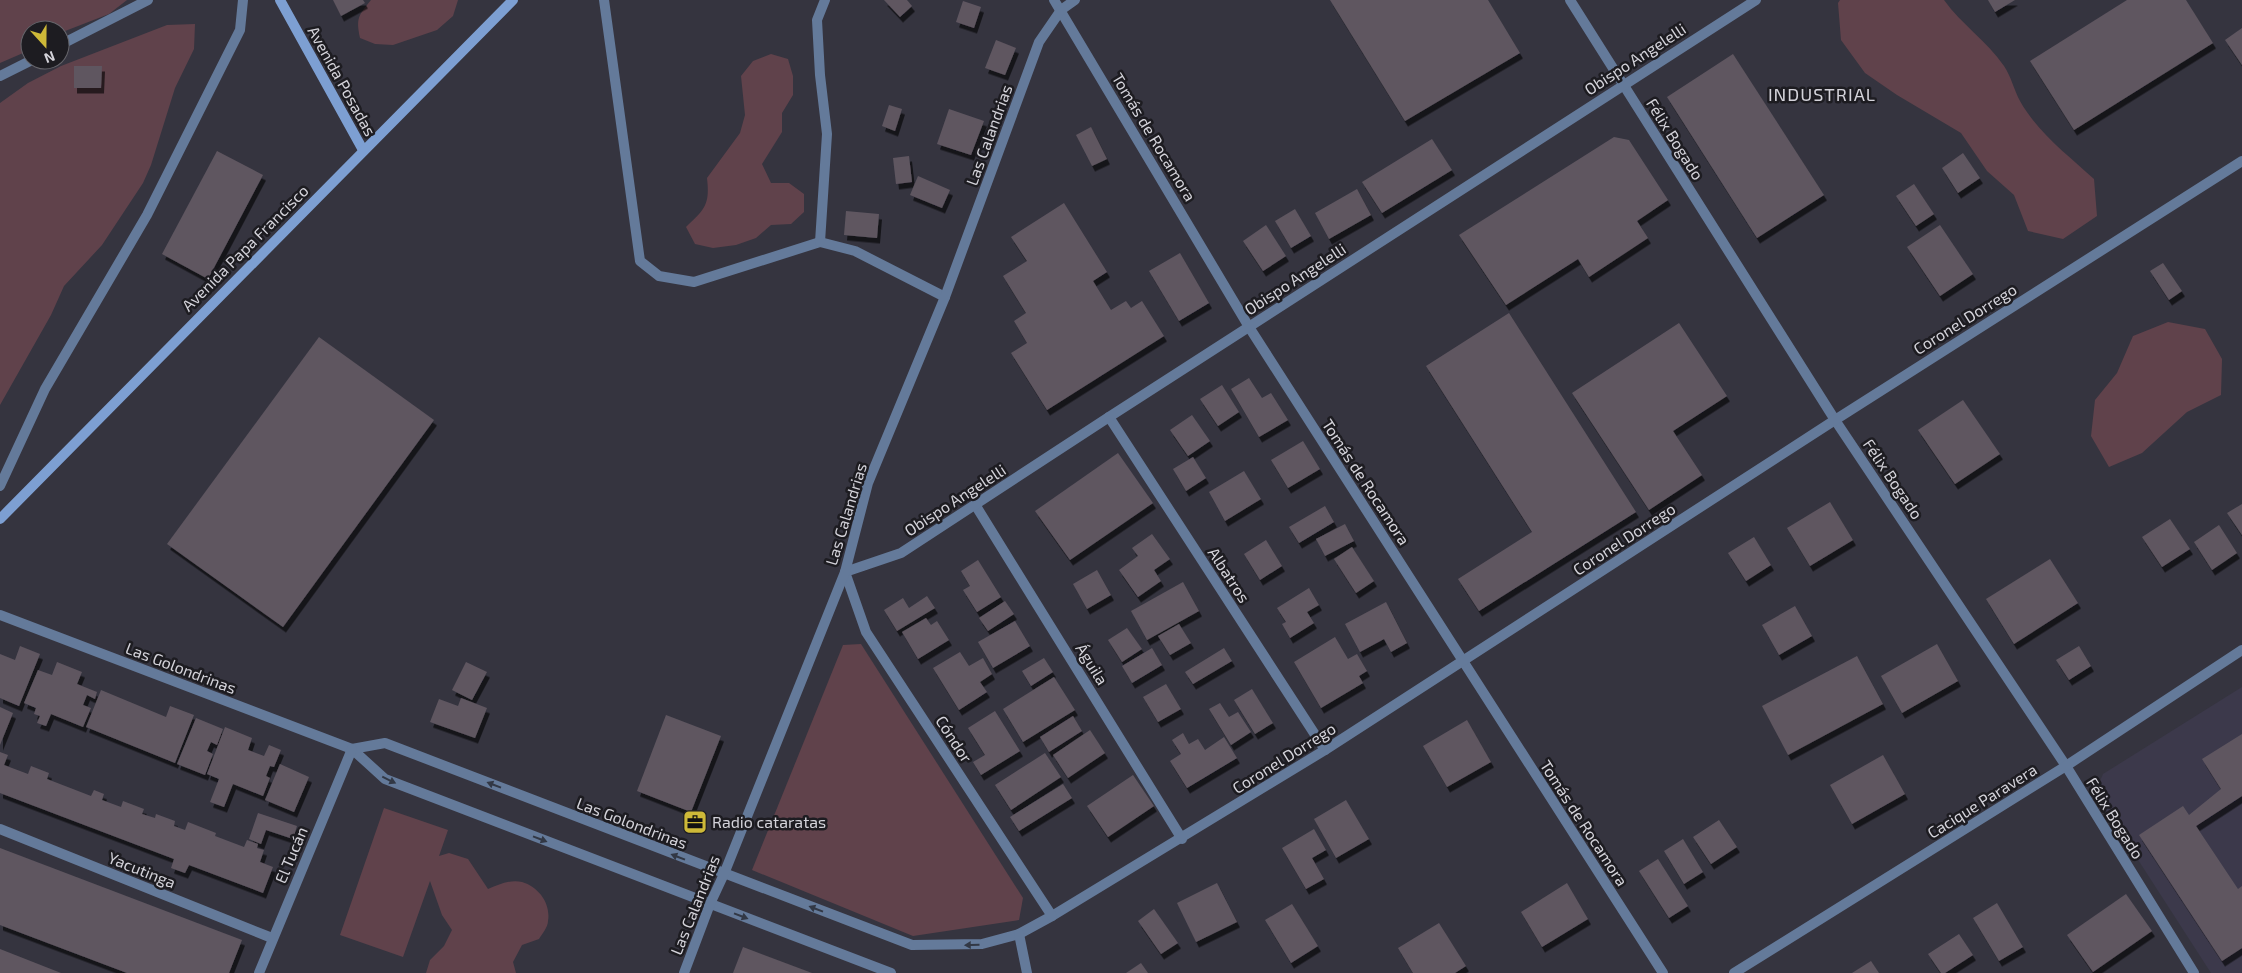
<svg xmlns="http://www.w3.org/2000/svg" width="2242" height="973" font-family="'Exo 2',sans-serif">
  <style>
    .built { fill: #3c394b }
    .green { fill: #60424b }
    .building { fill: #5f5660; filter: url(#shadow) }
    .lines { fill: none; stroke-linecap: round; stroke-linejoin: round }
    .street { stroke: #647a9a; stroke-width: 10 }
    .secondary { stroke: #7d9fd2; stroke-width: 10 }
    .oneway { fill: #323845 }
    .labels { text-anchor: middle; stroke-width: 5; stroke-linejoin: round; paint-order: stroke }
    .street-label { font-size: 16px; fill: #d4d3da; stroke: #1d1c21 }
    .poi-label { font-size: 16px; fill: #d4d3da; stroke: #1d1c21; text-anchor: start }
    .neighbourhood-label { font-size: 18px; letter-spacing: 1px; fill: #d4d3da; stroke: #1d1c21 }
  </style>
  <defs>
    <filter id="shadow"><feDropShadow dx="3" dy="5.5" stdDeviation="0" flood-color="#0009"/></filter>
  </defs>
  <rect width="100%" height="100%" fill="#35343f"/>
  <polygon class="built" points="2242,687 2242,973 2211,973 2095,793 2103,774"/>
  <g class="green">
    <polygon points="0,0 127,0 109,14 60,33 60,30 30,30 30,50 0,63"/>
    <path d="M371,0H458L453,16L437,30L393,45L375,44L360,38C356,18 358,16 371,0Z"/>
    <path d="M1840,0H1944C1961,24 1987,41 2004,66C2011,76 2014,90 2020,101C2038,133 2068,155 2094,179L2097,216L2063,239L2028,231L2014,195L1987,171L1961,133L1897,95L1865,73L1841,40L1838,3Z"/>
    <polygon points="195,24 194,49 175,88 151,165 143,183 102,245 64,286 51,315 0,405 0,103 28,83 61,66 167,25"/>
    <path d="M771,54L788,59L793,76V95L782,113V132L762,164L771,183H789L804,194V212L791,224L771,225L756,238L736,245L713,248L695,244L686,227C705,209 710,205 707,178L740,133L745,115L741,76L753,61Z"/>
    <polygon points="2168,322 2205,329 2222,359 2221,395 2187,412 2142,453 2109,467 2091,436 2095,400 2117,373 2133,336"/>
    <polygon points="861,644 1023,898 1019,920 913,936 752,870 843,645"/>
    <path d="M384,808L448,830L439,856L449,853L468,859L488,889C498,885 510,879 522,882C539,887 551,904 548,921C548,927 542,934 539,939L522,945L513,962L516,973H426L430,960L444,946L452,930L442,915L430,881L403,957L340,935Z"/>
  </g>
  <g class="building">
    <polygon points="333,0 363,0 365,3 341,16"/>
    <polygon points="884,0 907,0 912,6 900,17"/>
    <polygon points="1330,0 1488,0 1520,53 1405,121"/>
    <polygon points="1988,0 2015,0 1995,12"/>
    <polygon points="2127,0 2186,0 2213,43 2074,130 2030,61"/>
    <polygon points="963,1 981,7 974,28 956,22"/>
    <polygon points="2242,28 2242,65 2225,40"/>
    <polygon points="996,40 1016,48 1005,75 985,68"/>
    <polygon points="1733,54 1824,195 1757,238 1667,97"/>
    <polygon points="74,66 102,66 101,88 74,88"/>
    <polygon points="889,105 902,109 895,131 882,126"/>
    <polygon points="949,109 984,121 971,155 937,144"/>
    <polygon points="1091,127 1107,159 1092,166 1076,135"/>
    <polygon points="1614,137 1629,140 1668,200 1637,221 1648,238 1589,277 1578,259 1506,305 1459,235"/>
    <polygon points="1432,139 1452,170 1382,213 1362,182"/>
    <polygon points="217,151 263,175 208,279 162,254"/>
    <polygon points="1963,153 1980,178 1958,193 1942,168"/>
    <polygon points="909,156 912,182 896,184 893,158"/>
    <polygon points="918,176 950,190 942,208 910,195"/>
    <polygon points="1914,184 1934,214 1916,226 1896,196"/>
    <polygon points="1357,189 1371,215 1329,239 1315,213"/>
    <polygon points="1064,203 1107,272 1093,281 1111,310 1126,301 1131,308 1142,301 1164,336 1047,410 1011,353 1027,343 1014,321 1026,313 1003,276 1027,261 1011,237"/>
    <polygon points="1295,209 1311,236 1291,248 1275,221"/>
    <polygon points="846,211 879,214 877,238 844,235"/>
    <polygon points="1266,225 1286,256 1263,271 1243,241"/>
    <polygon points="1940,225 1973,274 1940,296 1907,247"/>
    <polygon points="1180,253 1209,303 1179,321 1149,271"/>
    <polygon points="2163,263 2182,291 2169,300 2150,271"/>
    <polygon points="1509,313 1636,512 1479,611 1458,579 1532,532 1426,366"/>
    <polygon points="1679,323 1727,396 1673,431 1702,475 1649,510 1572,393"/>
    <polygon points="319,337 434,420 283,627 167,544"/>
    <polygon points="1249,378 1262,398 1271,393 1288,420 1259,437 1231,389"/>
    <polygon points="1222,385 1239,412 1218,426 1200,399"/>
    <polygon points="1963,400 2000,454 1955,484 1918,430"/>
    <polygon points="1192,415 1210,441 1188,456 1170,430"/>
    <polygon points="1303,441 1320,469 1288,488 1271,460"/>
    <polygon points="1118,453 1153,503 1070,560 1035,511"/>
    <polygon points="1193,457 1206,478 1186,491 1173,469"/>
    <polygon points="1244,471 1261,499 1225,521 1209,492"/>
    <polygon points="1830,502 1853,540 1810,566 1787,528"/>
    <polygon points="2242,504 2242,535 2227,513"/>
    <polygon points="1325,506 1334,522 1299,543 1289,527"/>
    <polygon points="2170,519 2190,549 2162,567 2142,537"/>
    <polygon points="1345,524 1354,541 1325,556 1316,539"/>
    <polygon points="2219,525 2237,553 2212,570 2194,542"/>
    <polygon points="1152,534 1170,559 1154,570 1161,581 1138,597 1119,570 1138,556 1132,548"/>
    <polygon points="1754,537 1771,565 1746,581 1728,553"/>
    <polygon points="1266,540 1282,566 1260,580 1244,554"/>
    <polygon points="1352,547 1374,581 1356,593 1334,559"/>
    <polygon points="2050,559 2078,603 2014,644 1986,599"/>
    <polygon points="978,560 1001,597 977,612 963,590 970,586 961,571"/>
    <polygon points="1097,570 1111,595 1087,609 1073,584"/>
    <polygon points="1183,582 1199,611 1147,640 1131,611"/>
    <polygon points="1309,588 1319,605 1307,612 1314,623 1290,638 1282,624 1286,622 1277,608"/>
    <polygon points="927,596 935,608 897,631 884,610 903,598 909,608"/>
    <polygon points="1005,601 1014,614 988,631 979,618"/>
    <polygon points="1386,602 1407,643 1391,652 1384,639 1360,652 1345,624"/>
    <polygon points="1795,606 1812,636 1779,655 1762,625"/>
    <polygon points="926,618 931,625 937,621 949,640 918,659 902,632"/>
    <polygon points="1015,621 1030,646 993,668 978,642"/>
    <polygon points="1179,624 1191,643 1170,655 1158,636"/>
    <polygon points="1127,628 1142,649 1122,662 1108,640"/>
    <polygon points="1335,637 1348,659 1357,654 1367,671 1359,676 1363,683 1321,708 1294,662"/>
    <polygon points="1937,644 1958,681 1902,713 1881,676"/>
    <polygon points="20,646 40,654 19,706 0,698 0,654 15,660"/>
    <polygon points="2079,646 2091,666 2069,680 2056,660"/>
    <polygon points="1152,648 1162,665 1132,683 1122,666"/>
    <polygon points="1224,648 1232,661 1193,684 1185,672"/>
    <polygon points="960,652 969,666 983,658 992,674 980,682 987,692 959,710 933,668"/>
    <polygon points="1857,656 1883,704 1788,755 1762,706"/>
    <polygon points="1044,658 1053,672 1031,686 1022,671"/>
    <polygon points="57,662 82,672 77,684 97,692 95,699 87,695 83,705 91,708 83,727 51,714 46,726 37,723 40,716 34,714 36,708 24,703 38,670 52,675"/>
    <polygon points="466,662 487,672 472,700 452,690"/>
    <polygon points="1054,677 1075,710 1023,742 1003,709"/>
    <polygon points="1166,684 1181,709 1158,722 1143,697"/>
    <polygon points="1252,689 1273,723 1255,734 1234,700"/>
    <polygon points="101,690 166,717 170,706 194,715 175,763 86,727"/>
    <polygon points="461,698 487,708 475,738 430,722 439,699 458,706"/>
    <polygon points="1220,703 1229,717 1238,712 1251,732 1231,745 1209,709"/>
    <polygon points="0,707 13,713 0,745"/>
    <polygon points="995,711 1020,751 981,775 973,762 985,755 968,728"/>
    <polygon points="666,715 721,736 691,812 637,791"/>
    <polygon points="1073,716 1082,731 1049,752 1040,737"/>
    <polygon points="196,718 223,729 217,745 211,742 207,751 213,754 205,775 177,764"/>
    <polygon points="1467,720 1491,762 1447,787 1423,746"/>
    <polygon points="225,727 252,738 248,750 264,756 269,745 281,750 274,767 270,766 266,776 270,778 263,796 233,784 224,807 210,802 219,779 207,774"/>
    <polygon points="1090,730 1105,753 1068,778 1053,755"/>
    <polygon points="1183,733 1189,744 1198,739 1205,750 1224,737 1237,758 1187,788 1170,761 1181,754 1172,740"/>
    <polygon points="2242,734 2242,796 2196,826 2238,889 2242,886 2242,948 2222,961 2139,835 2183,806 2189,815 2221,789 2202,759"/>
    <polygon points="0,752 8,755 4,765 28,774 31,766 49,773 47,779 91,796 94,790 104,794 102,800 121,807 123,801 144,809 142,814 155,818 156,814 175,821 174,826 185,830 188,822 216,833 215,836 244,847 247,840 258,844 257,848 264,850 260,862 273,867 263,893 189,865 185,873 171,868 174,859 0,793"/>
    <polygon points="1045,753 1061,777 1011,810 995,785"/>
    <polygon points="1883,755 1905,794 1852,824 1830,785"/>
    <polygon points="280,764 309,777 294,812 265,800"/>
    <polygon points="1133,775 1154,806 1108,837 1087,806"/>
    <polygon points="1063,784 1072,798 1019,831 1010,817"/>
    <polygon points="1346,800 1369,839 1336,858 1314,819"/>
    <polygon points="258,813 297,826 293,839 266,830 261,844 249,839"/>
    <polygon points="1719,820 1737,847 1711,864 1693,837"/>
    <polygon points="1314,829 1326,850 1312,858 1324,879 1306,889 1282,848"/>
    <polygon points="1683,839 1703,872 1684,884 1664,851"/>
    <polygon points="0,848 242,940 229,973 127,973 0,925"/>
    <polygon points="1658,859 1688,906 1669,918 1639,871"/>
    <polygon points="1217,883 1237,922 1196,942 1177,903"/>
    <polygon points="1567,883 1588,919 1542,947 1521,912"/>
    <polygon points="2126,894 2152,931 2093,972 2067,935"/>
    <polygon points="1997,903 2023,947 1999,961 1973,918"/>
    <polygon points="1292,904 1318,946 1291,963 1265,920"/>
    <polygon points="1154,909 1178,943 1161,954 1138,921"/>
    <polygon points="1439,923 1466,966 1455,973 1413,973 1398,948"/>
    <polygon points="1959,934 1973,955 1945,973 1941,973 1928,954"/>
    <polygon points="743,947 812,973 733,973"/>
    <polygon points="0,949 61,973 0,973"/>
    <polygon points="1871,961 1879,973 1852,973"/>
    <polygon points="1141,963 1148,973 1126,973"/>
  </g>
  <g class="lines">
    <g class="street">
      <polyline points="604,0 640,261 659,276 694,282 820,242 855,251 945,297"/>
      <polyline points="1054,0 1249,327 1663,973"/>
      <polyline points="1570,0 1835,420 2066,766 2194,973"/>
      <polyline points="60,45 148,0"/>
      <polyline points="0,76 32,60"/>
      <polyline points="820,242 827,134 820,75 817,20 825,0"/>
      <polyline points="1109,417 1325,750"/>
      <polyline points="0,486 45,389 147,215 240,30 243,0"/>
      <polyline points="976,506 1182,839"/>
      <polyline points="0,615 352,749 385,779 891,973"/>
      <polyline points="352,749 385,743 912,945 982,944 1019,934 1052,916 1325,750 1835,420 2242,161"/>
      <polyline points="0,829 272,938"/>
      <polyline points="1052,916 866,632 845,572 901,553 1109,417 1756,0"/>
      <polyline points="1019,934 1027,973"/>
      <polyline points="259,973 352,749"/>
      <polyline points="684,973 710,904 724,874 845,572 868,483 945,297 1039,42 1061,10 1075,0"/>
      <polyline points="1734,973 2066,766 2242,650"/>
    </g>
    <g class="secondary">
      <polyline points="280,0 363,150"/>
      <polyline points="0,519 513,0"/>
    </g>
  </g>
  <defs><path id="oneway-solid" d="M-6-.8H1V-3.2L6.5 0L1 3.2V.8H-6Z" transform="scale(1.25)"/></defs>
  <g class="oneway">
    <use href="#oneway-solid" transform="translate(389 780) rotate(26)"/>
    <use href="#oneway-solid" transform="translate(494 785) rotate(-159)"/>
    <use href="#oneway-solid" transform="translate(540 839) rotate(21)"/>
    <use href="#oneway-solid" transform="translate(678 857) rotate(-159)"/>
    <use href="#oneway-solid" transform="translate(816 909) rotate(-159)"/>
    <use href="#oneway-solid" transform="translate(741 916) rotate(21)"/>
    <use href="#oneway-solid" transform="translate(972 945) rotate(179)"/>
  </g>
  <defs>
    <g id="office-square" transform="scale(1.25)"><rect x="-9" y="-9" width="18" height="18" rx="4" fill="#ceb938" stroke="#1d1c21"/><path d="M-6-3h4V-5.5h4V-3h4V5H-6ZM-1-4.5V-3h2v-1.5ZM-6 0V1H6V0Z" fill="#111"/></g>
  </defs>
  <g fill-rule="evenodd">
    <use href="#office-square" x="695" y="822"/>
  </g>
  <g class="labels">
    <g class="street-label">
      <text transform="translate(1635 59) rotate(-33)" y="6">Obispo Angelelli</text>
      <text transform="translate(342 81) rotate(61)" y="6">Avenida Posadas</text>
      <text transform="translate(989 135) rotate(-70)" y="6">Las Calandrias</text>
      <text transform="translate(1154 137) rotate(59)" y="6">Tomás de Rocamora</text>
      <text transform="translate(1675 139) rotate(58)" y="6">Félix Bogado</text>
      <text transform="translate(245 248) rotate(-45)" y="6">Avenida Papa Francisco</text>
      <text transform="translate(1295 279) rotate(-33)" y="6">Obispo Angelelli</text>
      <text transform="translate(1965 319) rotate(-32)" y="6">Coronel Dorrego</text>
      <text transform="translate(1893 479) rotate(56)" y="6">Félix Bogado</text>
      <text transform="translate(1366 482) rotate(57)" y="6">Tomás de Rocamora</text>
      <text transform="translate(955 500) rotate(-33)" y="6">Obispo Angelelli</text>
      <text transform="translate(846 514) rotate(-73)" y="6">Las Calandrias</text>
      <text transform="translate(1624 539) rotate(-33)" y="6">Coronel Dorrego</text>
      <text transform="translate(1229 575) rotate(57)" y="6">Albatros</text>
      <text transform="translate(1092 664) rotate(58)" y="6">Águila</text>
      <text transform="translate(181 668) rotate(21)" y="6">Las Golondrinas</text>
      <text transform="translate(954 739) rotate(57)" y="6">Cóndor</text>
      <text transform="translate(1284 758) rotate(-32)" y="6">Coronel Dorrego</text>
      <text transform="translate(1982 801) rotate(-32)" y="6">Cacique Paravera</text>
      <text transform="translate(2115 818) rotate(58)" y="6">Félix Bogado</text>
      <text transform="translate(632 823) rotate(21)" y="6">Las Golondrinas</text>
      <text transform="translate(1584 823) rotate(57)" y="6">Tomás de Rocamora</text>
      <text transform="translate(291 855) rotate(-67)" y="6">El Tucán</text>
      <text transform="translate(142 870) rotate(22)" y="6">Yacutinga</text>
      <text transform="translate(695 905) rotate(-68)" y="6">Las Calandrias</text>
    </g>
    <g class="poi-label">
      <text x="712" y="828">Radio cataratas</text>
    </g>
    <g class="neighbourhood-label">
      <text x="1822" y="101">INDUSTRIAL</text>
    </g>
  </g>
  <g transform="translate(45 45) rotate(159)"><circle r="24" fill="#1d1c21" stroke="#66656b"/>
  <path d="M0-4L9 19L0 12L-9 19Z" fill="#ceb938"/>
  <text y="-8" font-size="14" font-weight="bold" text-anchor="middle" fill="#d4d3da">N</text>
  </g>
</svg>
